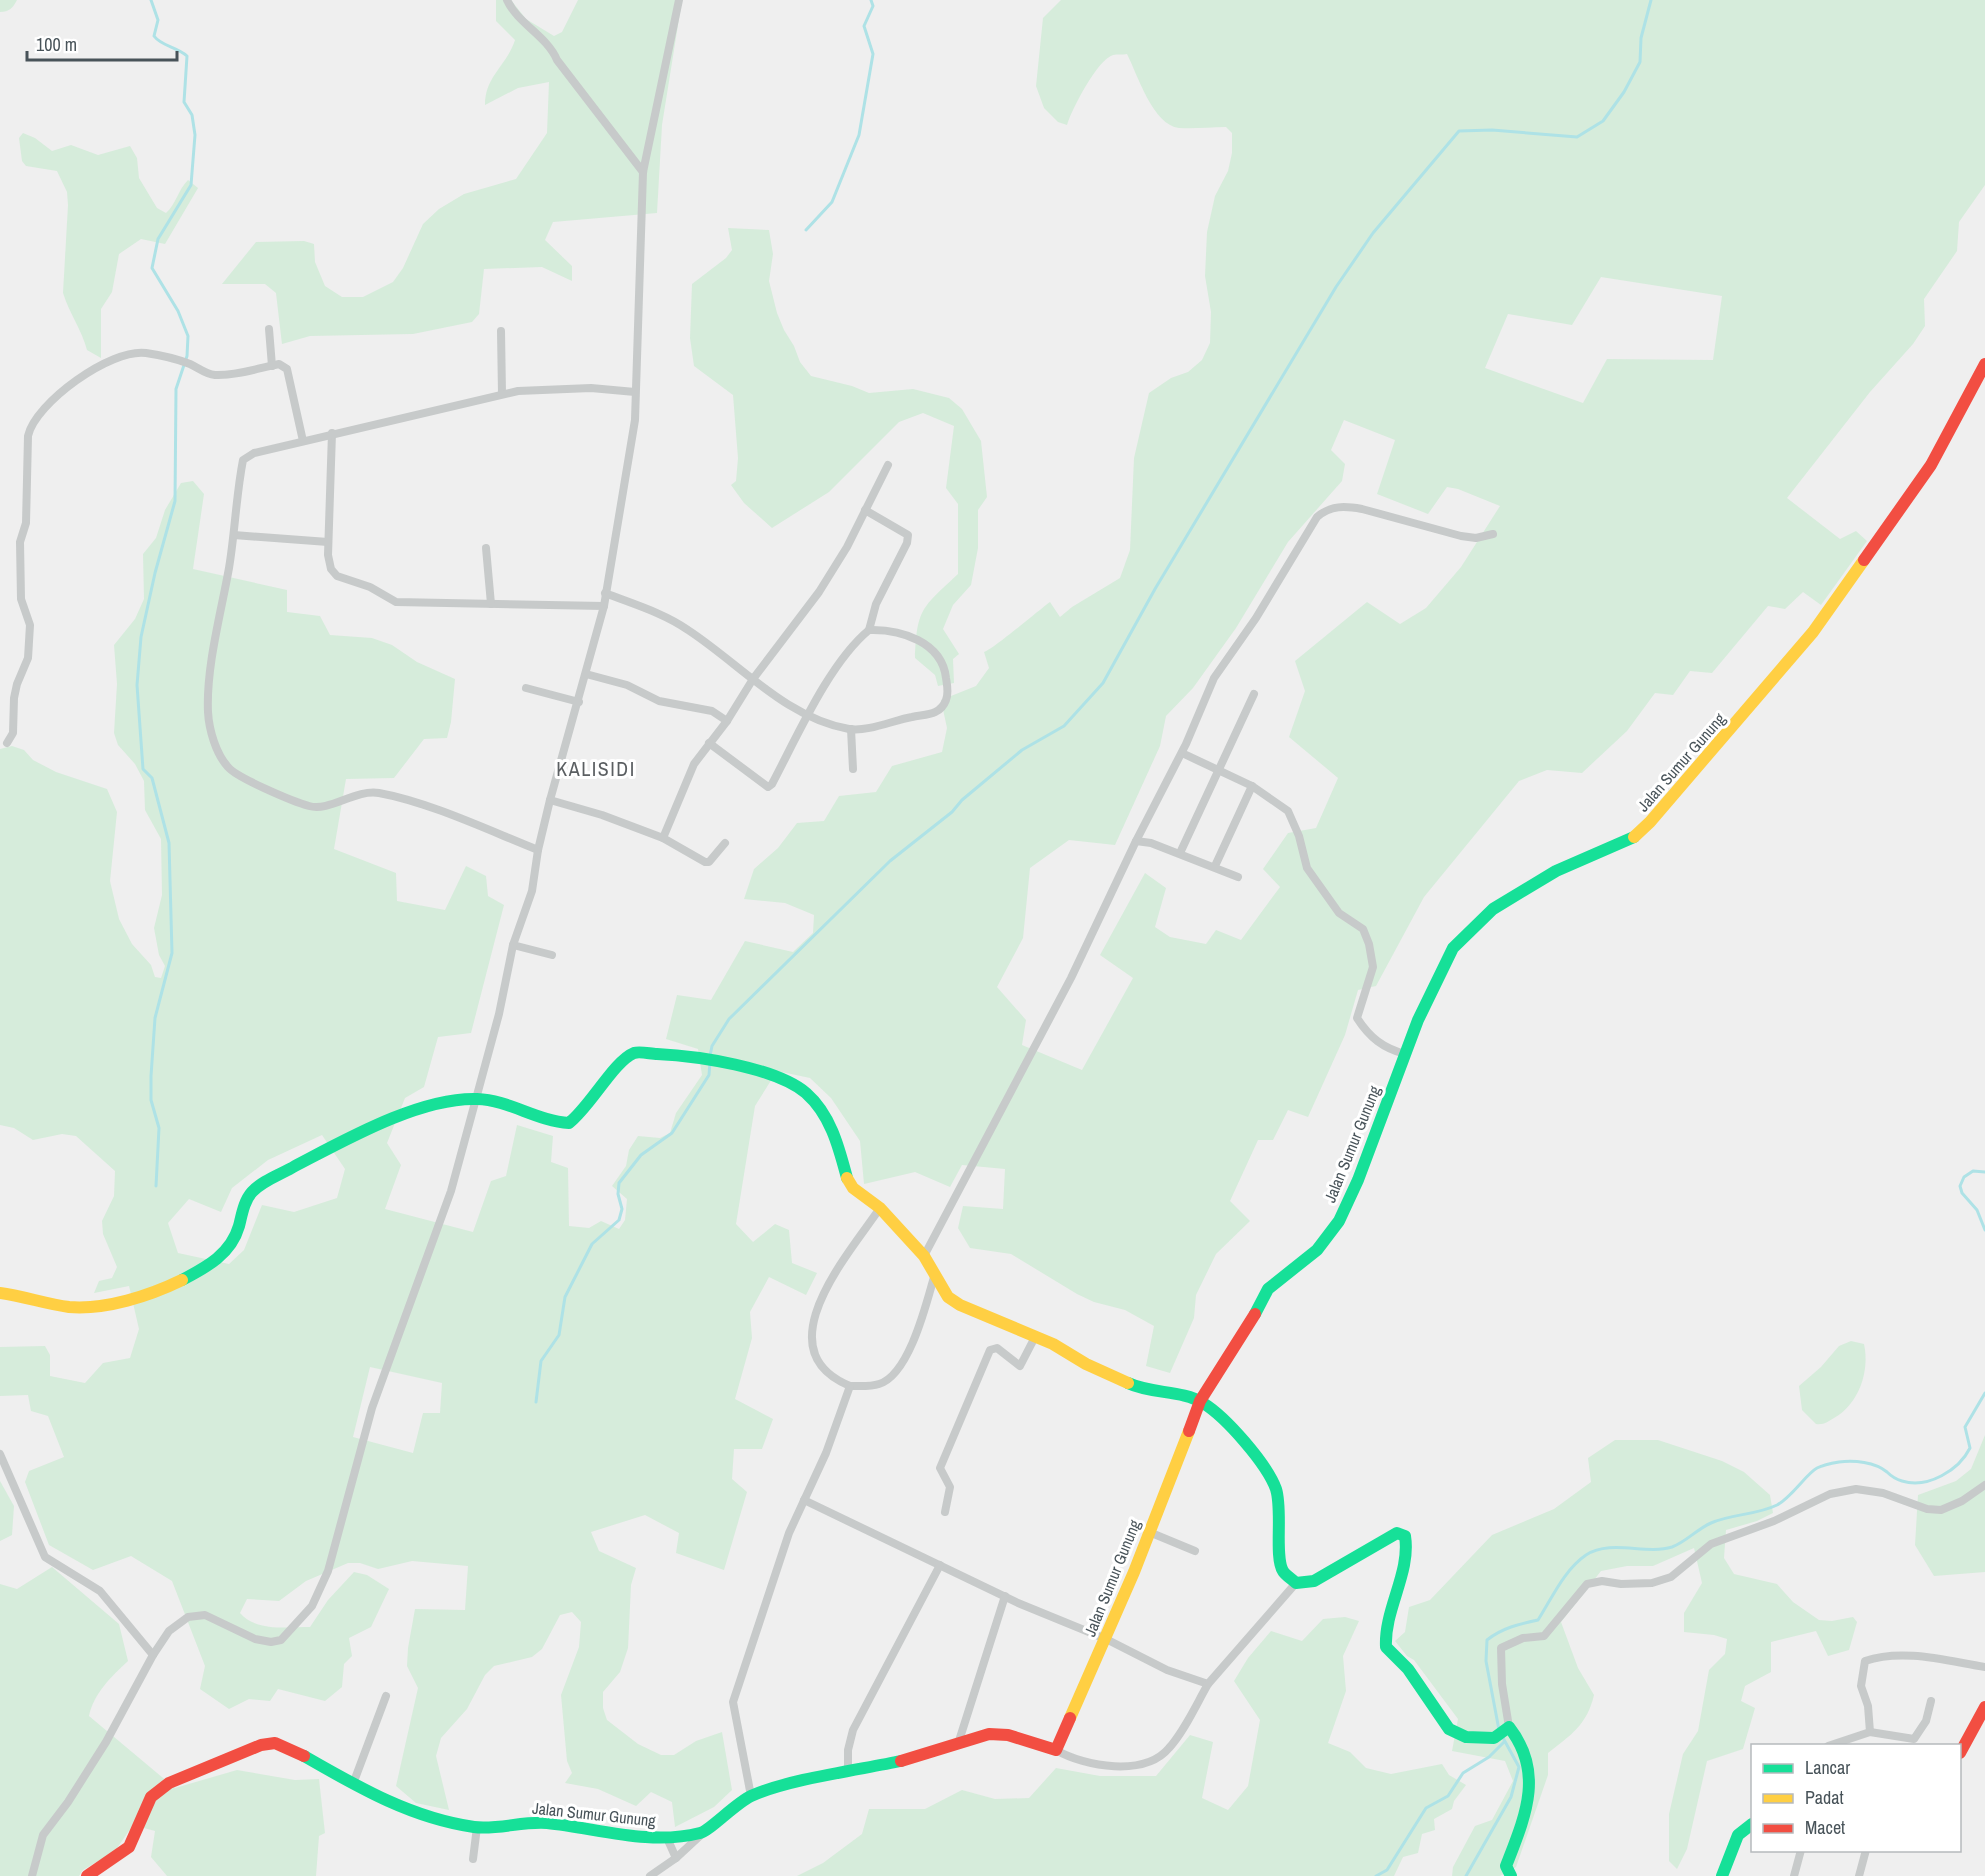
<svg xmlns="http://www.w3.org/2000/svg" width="1985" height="1876" font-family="'Archivo Narrow',sans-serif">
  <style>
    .green { fill: #d6ecdb; fill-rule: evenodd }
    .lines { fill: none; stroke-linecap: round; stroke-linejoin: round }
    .stream { stroke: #aee2e6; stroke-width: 3 }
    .street { stroke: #c7caca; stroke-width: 8 }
    .fast { stroke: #16e098; stroke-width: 12 }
    .slow { stroke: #ffcf43; stroke-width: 12 }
    .jam { stroke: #f24e42; stroke-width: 12 }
    .labels { text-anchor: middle; stroke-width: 6; stroke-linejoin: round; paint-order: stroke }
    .street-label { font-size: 16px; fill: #485359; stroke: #fff }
    .quarter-label { font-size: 20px; letter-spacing: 1.5px; fill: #5b5f62; stroke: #fff }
  </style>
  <rect width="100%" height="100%" fill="#efefef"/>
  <g class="green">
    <path d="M0,0H17C13,8 9,12 0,12Z"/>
    <path d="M496,0H511L526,19L554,36L562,32L578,0H682L662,125L657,213L553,222L545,240L572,266V281L542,267L484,269L479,314L472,322L413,334L310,336L282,344L276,293L265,284H222L256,242L304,241L314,244L315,262L325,286L342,297H363L393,282L403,268L423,224L439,209L464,194L516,179L547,133L549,82L518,88L485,105C485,76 506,67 515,40L496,21Z"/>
    <path d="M1061,0H1985V185L1959,222L1957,251L1924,299L1925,326L1913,344L1870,392L1787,498L1840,539L1856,531L1867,541L1821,605L1803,592L1785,609L1768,606L1712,673L1690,671L1673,695L1655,693L1627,731L1582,773L1547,770L1519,781L1424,897L1376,986L1358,990L1345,1035L1308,1117L1288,1110L1273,1140H1258L1230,1201L1250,1221L1216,1254L1196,1295L1194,1318L1170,1373L1146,1366L1154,1326L1125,1310L1094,1302L1077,1294L1011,1254L970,1248L958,1228L963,1206L1003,1209L1005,1169L962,1165L950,1187L915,1172L864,1184L860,1141L831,1098L810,1078L777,1071L755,1106L736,1224L753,1242L775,1224L789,1230L792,1263L817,1273L806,1295L769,1277L750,1312L752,1338L735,1399L773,1419L762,1449H734L732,1479L747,1492L724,1570L676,1553L679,1533L645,1515L591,1532L599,1551L636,1568L631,1585L628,1648L620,1672L603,1692V1708L607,1720L638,1744L661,1755H674L696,1741L722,1732L732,1790L714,1807L675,1827L672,1802L651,1792L636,1806L598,1789L565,1783L572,1773L567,1761L561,1695L579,1647L581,1622L572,1612L560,1615L542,1649L532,1657L494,1666L485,1675L467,1709L441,1738L436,1756L449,1810L416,1803L396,1786L418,1688L407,1666L408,1648L415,1609L465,1610L468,1566L412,1561L378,1569L360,1563H348L306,1581L279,1601L247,1599L240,1613C256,1632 288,1627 310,1627L328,1600L354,1572L367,1575L389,1589L371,1627L349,1638L352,1656L344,1664L342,1687L325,1701L278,1689L270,1701L249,1699L229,1709L200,1689L205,1666L172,1581L131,1556L93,1570L49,1545L25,1482L29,1471L64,1457L48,1416L31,1411L28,1395L0,1396V1347L45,1346L50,1355V1376L85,1383L103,1363L130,1358L139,1329L129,1286L94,1293L99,1281L112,1278L117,1267L103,1234L102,1221L114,1196L115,1171L76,1136L62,1134L33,1140L14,1128L0,1125V749L12,746L24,750L33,760L56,772L107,789L117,812L110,881L119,919L132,944L151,965L155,977L161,978L165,966L159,955L154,928L162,895L161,839L145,810L144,781L135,764L118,745L114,733L117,684L114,645L135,619L144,599L143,554L156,538L165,510L181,483L193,481L204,494L193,569L287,590V612L320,616L330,635L372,638L392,645L417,662L455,679L451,722L447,738L424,739L394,778L346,779L334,849L396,873L397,901L445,910L466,866L486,876L488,896L504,905L471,1033L438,1037L424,1087L405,1098L387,1143L401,1165L385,1209L473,1232L491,1181L506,1176L517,1125L553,1136L551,1162L568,1168L569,1226L589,1228L601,1221L619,1229L625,1220L627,1199L612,1186L626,1166L629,1150L638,1136L660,1138L670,1133L676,1113L702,1075L698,1049L666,1039L677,995L711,1000L745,941L793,952L813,933L814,915L785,903L744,899L754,869L778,848L797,823L824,821L839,796L876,792L892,766L942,752L947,728L941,700L976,686L989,668L984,652C991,651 1039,610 1050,602L1060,617L1072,607L1120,578L1130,550L1134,458L1149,393L1171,378L1188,372L1202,360L1210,343L1211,312L1205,276L1207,232L1215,196L1228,171L1232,153V133L1226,127C1210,127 1195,129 1179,128C1153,125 1138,76 1127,54C1123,55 1117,54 1113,55C1097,60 1072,109 1067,125L1058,122L1044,108L1036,86L1043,18ZM1601,277L1722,296L1713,360L1607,359L1583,403L1485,368L1508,314L1572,325ZM1344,420L1395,440L1377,494L1428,514L1447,487L1458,489L1500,506L1461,567L1426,608L1400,624L1367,602L1295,661L1305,691L1289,737L1338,778L1316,828L1288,833L1263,869L1280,887L1241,940L1216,930L1206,944L1170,937L1155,927L1166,888L1145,873L1100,955L1133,978L1082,1070L1022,1045L1026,1020L997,987L1023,938L1030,868L1069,840L1115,845L1160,746L1166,716L1193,688L1236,628L1288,542L1342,481L1345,464L1331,450ZM322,1135L345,1169L337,1198L294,1212L262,1205L244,1250L229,1264L178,1253L168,1223L189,1199L221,1212L232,1188L268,1160ZM370,1367L442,1383L440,1413H423L413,1453L353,1437Z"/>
    <path d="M23,133L35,138L52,151L71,145L98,155L130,146L137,158L139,178L157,208L166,213C176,204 178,190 188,180L198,188L165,244L141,239L119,254L112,292L101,309V358L87,350C82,330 69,313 63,293L68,205L67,192L57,171L26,166L22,161L19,138Z"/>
    <path d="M728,228L769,230L773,254L769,281L777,313L784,330L794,346L800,362L811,376L852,386L869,393L913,389L949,398L962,409L981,441L987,497L978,510V548L971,585L953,605L943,629L959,654L953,659L954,683L938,686L935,675L915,658C917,608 922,608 958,574V504L946,488L954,426L923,413L899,422L829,492L772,528L744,503L731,485L736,481L738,458L733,395L694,366L690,338L692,284L726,258L732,250Z"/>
    <path d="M1851,1341L1864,1344C1870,1371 1859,1404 1834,1418C1827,1422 1824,1425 1816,1424L1802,1410L1799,1386L1821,1367L1839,1346Z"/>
    <polygon points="1985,1435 1985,1572 1934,1576 1915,1545 1918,1495 1956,1481 1971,1469"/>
    <path d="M1615,1440H1658L1722,1461L1744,1472L1770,1495L1773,1513L1757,1521L1726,1530L1724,1558L1734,1574L1777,1584L1793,1602L1819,1620L1832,1621L1853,1617L1857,1622L1849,1650L1828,1656L1816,1631L1771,1642V1672L1745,1686L1741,1701L1755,1708L1743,1749L1707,1761L1687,1849L1677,1869L1669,1861V1814L1683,1754L1698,1731L1709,1670L1725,1654L1727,1639L1714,1635L1684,1632V1613L1702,1583L1694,1548L1653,1566H1627L1601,1571L1561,1622L1578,1668L1594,1695C1587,1725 1571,1735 1548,1753V1775L1516,1867L1500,1876H1452L1453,1867L1475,1826L1492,1820L1513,1781L1505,1761L1452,1751L1458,1719L1414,1660L1407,1656L1395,1641L1405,1632L1409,1607L1430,1600L1492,1535L1554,1509L1591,1482L1588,1458Z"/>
    <polygon points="0,1481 14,1506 12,1535 0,1541"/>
    <path d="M52,1567L119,1624L128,1661C111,1677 94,1693 89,1716L175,1788L237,1770L295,1780L319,1779L325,1833L319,1836L316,1876H167L151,1857L155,1831L133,1825L115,1851L83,1870L79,1876H0V1584L17,1589Z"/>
    <polygon points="1345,1617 1359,1621 1343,1656 1346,1691 1328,1743 1350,1752 1366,1768 1391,1774 1442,1764 1449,1775 1466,1785 1454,1801 1452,1809 1434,1819 1435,1830 1422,1834 1418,1853 1403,1857 1394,1876 797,1876 823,1863 862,1834 869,1809 925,1809 962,1790 995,1799 1029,1798 1056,1768 1100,1776 1156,1776 1190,1735 1213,1742 1202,1798 1228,1810 1248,1786 1260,1720 1234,1681 1248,1658 1271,1631 1302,1641 1323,1619"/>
  </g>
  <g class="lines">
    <g class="stream">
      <path d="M151,0L158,20L154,36C161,46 177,47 187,56L184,102L192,115L195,135L191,185L158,239L152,268L178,311L188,336L187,356L176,389L175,501L155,573L141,637L137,685L143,769L152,778L169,843L172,953L155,1018L151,1076V1100L159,1128L156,1186"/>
      <polyline points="806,230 832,202 859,135 873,54 864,26 873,6 871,0"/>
      <polyline points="710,1056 712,1046 729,1019 890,861 952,812 962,800 1022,750 1064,726 1103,683 1155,589 1336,287 1373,233 1459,131 1492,130 1577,137 1603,121 1624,92 1640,62 1641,38 1651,0"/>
      <polyline points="1985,1172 1973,1171 1964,1177 1960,1186 1962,1193 1977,1210 1985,1230"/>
      <polyline points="536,1402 541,1361 559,1335 565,1297 592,1244 619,1220 622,1209 618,1194 619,1183 641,1155 672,1133 709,1075 710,1062"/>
      <path d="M1499,1730L1486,1661L1487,1640C1502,1628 1519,1624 1538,1620C1552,1598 1564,1570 1586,1555C1611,1539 1645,1555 1672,1547C1686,1542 1697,1529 1711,1523C1731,1514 1757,1515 1777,1505C1792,1497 1806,1474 1817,1468C1823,1465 1833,1463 1839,1462C1854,1460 1875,1462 1887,1472C1892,1477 1895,1479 1902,1481C1928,1489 1959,1470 1970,1448L1965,1427L1985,1393"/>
      <polyline points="1376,1876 1387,1870 1426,1808 1448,1796 1463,1773 1489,1757 1504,1742"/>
      <polyline points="1466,1876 1511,1797 1519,1767 1502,1736"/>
    </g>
    <g class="street">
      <path d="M507,0C518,24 547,36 557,60L643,172"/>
      <polyline points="269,329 272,366"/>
      <polyline points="501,331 502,394"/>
      <polyline points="332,433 328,555 331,569 337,576 370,587 396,602 604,606"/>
      <polyline points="865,510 908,535 907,543 876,604 869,630"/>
      <polyline points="234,535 328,542"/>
      <polyline points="486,548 491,604"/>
      <path d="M605,593C633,604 664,613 688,630C740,664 786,718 849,729C868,732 894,720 912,717C925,714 940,716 946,700C949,693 947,685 946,678C942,642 901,629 869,630C829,663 797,737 772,784L768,787L709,743"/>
      <polyline points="586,674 627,685 659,701 712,711 727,721"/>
      <polyline points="526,688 579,702"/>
      <polyline points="851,729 853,769"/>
      <path d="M7,743L13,733L14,698L17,684L28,658L30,625L21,599L20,542L26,523L28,436C35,403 111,348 146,353C160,355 177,359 190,364C199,368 205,374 215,375C235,376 259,368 279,364L287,369L303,441"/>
      <path d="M1182,753L1252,786L1288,811L1299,836L1307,868L1339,913L1363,929L1369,944L1373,967L1357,1018C1370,1038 1383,1048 1405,1054"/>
      <polyline points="550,800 602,815 663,838 705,862 709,862 725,843"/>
      <polyline points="663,838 694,764 727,721 753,679 819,592 847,547 888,465"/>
      <path d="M1136,841L1186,744L1214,678L1256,618L1317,517C1331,505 1345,506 1362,509L1461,536L1476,538L1493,534"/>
      <path d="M538,850C490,831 429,802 379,793C355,789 330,812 309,806C294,802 237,778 228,767C216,754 209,730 208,712C206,667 221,613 229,568C235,532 236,496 243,460L254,453L518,391L591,388L635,392"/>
      <polyline points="1180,853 1254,694"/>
      <polyline points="1215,866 1252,786"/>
      <polyline points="513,945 552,955"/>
      <polyline points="924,1256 1071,978 1136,841 1151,843 1238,877"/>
      <path d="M850,1386C859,1386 870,1387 879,1384C909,1375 926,1305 934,1277"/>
      <polyline points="0,1454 45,1557 100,1591 153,1655"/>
      <polyline points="804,1500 1018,1603 1106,1639 1167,1670 1208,1684 1296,1583"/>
      <polyline points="945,1512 950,1487 940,1468 990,1350 997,1348 1020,1366 1035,1337"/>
      <polyline points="1149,1532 1195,1551"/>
      <polyline points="1509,1727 1502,1684 1501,1648 1523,1638 1544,1636 1587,1584 1602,1581 1621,1584 1652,1583 1671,1577 1711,1544 1774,1521 1830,1494 1856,1489 1883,1493 1927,1509 1941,1510 1962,1501 1985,1485"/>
      <polyline points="1870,1732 1914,1739 1926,1721 1931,1701"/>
      <polyline points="958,1744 1005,1596"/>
      <path d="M1828,1746L1870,1732L1868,1706L1861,1686L1865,1661C1903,1648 1947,1661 1985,1667"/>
      <path d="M1056,1750C1085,1767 1145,1777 1169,1748C1185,1730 1196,1705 1208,1684"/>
      <polyline points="848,1771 848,1750 853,1730 940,1565"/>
      <polyline points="353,1784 386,1696"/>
      <path d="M751,1796L733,1702L789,1533L826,1453L850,1386C763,1350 848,1255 880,1208"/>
      <polyline points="667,1838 676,1858"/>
      <polyline points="473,1859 477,1827"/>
      <polyline points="32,1876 43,1835 68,1802 106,1742 153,1655 169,1631 188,1617 205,1615 255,1639 271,1642 281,1640 312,1606 328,1571 372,1408 451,1191 499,1014 513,945 532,891 538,850 550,800 604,606 635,420 643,172 679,0"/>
      <polyline points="650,1876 676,1858 703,1833"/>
      <polyline points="1794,1876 1801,1850"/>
      <polyline points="1859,1876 1866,1850"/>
    </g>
    <g class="fast">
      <path d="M182,1280C207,1267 231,1254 239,1226C242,1214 244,1201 252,1192C263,1180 282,1174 295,1166C345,1140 420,1097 477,1099C509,1100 537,1121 569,1123C590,1107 614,1061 634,1053C640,1051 651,1054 657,1054C697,1056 775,1067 806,1093C831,1115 839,1148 847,1178"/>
      <polyline points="1255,1314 1268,1289 1317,1250 1339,1221 1358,1180 1418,1020 1453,948 1493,909 1556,871 1634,837"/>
      <path d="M1128,1383C1151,1394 1182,1390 1203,1403C1226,1417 1267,1464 1276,1489C1283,1511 1274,1557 1283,1571C1285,1575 1292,1579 1296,1583L1314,1581L1397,1533L1405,1536C1411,1573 1384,1609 1386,1647L1408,1669L1449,1729L1466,1737L1494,1738L1509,1727C1545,1773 1525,1817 1506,1866L1511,1876"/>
      <path d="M304,1756C358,1787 411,1818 474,1827C498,1830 523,1821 547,1823C597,1828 649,1846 700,1833C708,1832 736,1803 751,1796C789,1779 858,1770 901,1761"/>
      <polyline points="1722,1876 1738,1835 1752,1824"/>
    </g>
    <g class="slow">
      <polyline points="1634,837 1650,822 1813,632 1864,560"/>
      <polyline points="847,1178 853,1188 880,1208 924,1256 948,1297 960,1305 1053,1344 1086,1364 1128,1383"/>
      <path d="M0,1293C23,1296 46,1304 69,1307C106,1310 149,1296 182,1280"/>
      <polyline points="1070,1718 1134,1572 1189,1431"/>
    </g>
    <g class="jam">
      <polyline points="1864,560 1931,465 1985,364"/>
      <polyline points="1189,1431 1200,1401 1255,1314"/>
      <polyline points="1960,1753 1985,1707"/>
      <polyline points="901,1761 989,1734 1008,1735 1056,1750 1070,1718"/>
      <polyline points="87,1876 129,1847 151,1797 169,1783 261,1745 275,1743 304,1756"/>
    </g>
  </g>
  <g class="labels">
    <g class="street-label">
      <text transform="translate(1681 762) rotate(-49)" y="6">Jalan Sumur Gunung</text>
      <text transform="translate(1352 1144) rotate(-68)" y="6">Jalan Sumur Gunung</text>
      <text transform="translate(1112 1578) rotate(-68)" y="6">Jalan Sumur Gunung</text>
      <text transform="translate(594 1814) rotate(6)" y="6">Jalan Sumur Gunung</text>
    </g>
    <g class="quarter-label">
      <text x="596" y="776">KALISIDI</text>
    </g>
  </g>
  <rect x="1751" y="1744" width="210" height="108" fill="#ffffff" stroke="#b6babd" stroke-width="1.5"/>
  <rect x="1763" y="1764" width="30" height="9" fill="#16e098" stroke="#b6babd" stroke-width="1.5"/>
  <text x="1805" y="1774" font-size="18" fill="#485359">Lancar</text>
  <rect x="1763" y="1794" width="30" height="9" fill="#ffcf43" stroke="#b6babd" stroke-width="1.5"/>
  <text x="1805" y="1804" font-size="18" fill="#485359">Padat</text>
  <rect x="1763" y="1824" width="30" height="9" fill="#f24e42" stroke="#b6babd" stroke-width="1.5"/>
  <text x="1805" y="1834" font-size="18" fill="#485359">Macet</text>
  <path d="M27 51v9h150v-9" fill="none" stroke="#485359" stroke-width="3"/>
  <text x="36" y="51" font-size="18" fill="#485359" stroke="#ffffff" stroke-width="4.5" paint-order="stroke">100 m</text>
</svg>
